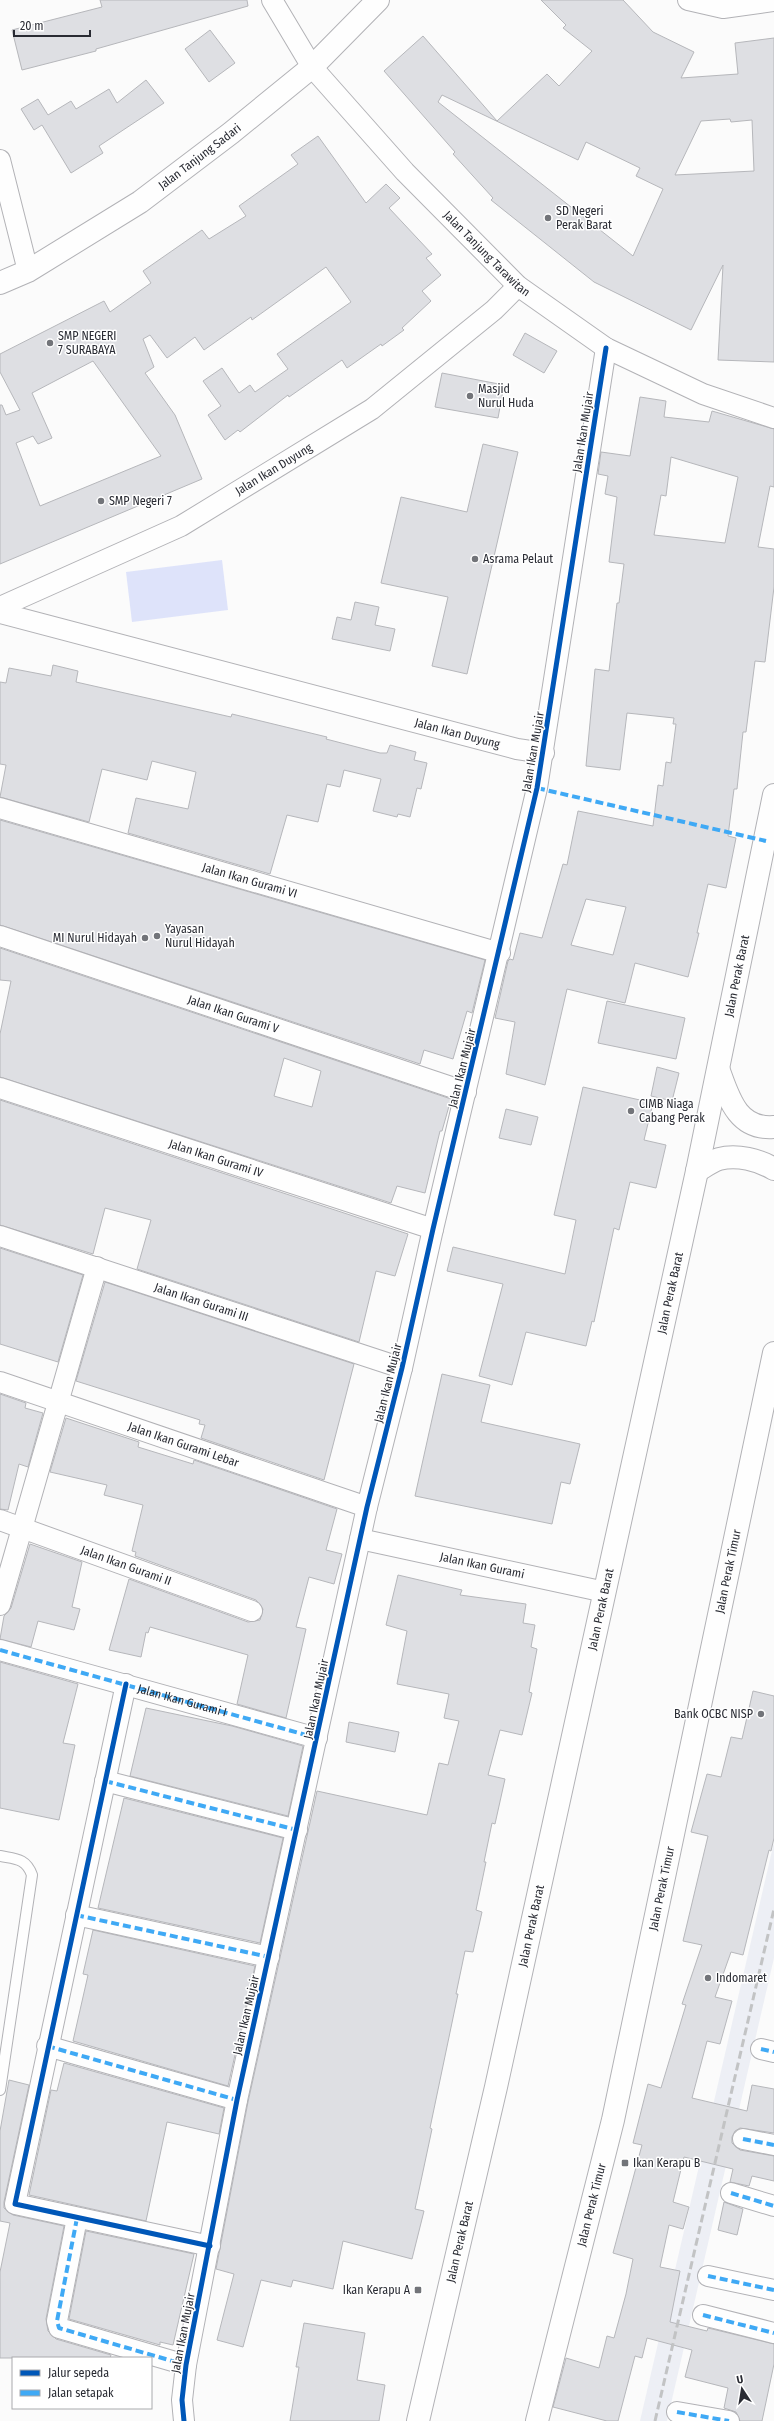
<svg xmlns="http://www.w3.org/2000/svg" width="774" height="2421" font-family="'Fira Sans Condensed',sans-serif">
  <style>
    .built { fill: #edeff5 }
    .green { fill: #dee3fa }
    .building { fill: #dedfe3; stroke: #b6b7bb; fill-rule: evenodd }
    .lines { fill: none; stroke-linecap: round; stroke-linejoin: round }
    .service-casing { stroke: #b2b2b6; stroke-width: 12 }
    .minor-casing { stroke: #b2b2b6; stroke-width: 22 }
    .tertiary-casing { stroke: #b2b2b6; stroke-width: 24 }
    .trunk-casing { stroke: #b2b2b6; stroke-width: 24 }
    .service { stroke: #fefefe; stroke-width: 10 }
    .minor { stroke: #fefefe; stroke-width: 20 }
    .tertiary { stroke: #fefefe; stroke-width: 22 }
    .trunk { stroke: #fefefe; stroke-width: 22 }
    .rail { stroke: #c2c3c4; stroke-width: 3; stroke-dasharray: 8 4; stroke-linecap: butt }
    .quiet { stroke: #3fa9f5; stroke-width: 4; stroke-dasharray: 8 4; stroke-linecap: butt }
    .cycleway-casing { stroke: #fff; stroke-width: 8 }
    .cycleway { stroke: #0057b8; stroke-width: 5 }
    .poi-dot { fill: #727479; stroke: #fff; stroke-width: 1.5 }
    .labels { text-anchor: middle; stroke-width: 3; stroke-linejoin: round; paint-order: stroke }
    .street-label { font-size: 12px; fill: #292b33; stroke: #fff }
    .poi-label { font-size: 12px; fill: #292b33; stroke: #fff; text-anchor: start }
  </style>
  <rect width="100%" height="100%" fill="#fbfbfb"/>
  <polygon class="built" points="774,1842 774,1958 667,2421 640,2421"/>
  <polygon class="green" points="222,560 228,610 132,622 126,572"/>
  <g class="building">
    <polygon points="100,0 247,0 248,6 96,49 96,51 22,70 12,30 102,7"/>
    <path d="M541,0H623L653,32L694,52L681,78L738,74L735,43L774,38V362L718,360L723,265L691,330L594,282L491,200L493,198L453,154L455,152L384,71L423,36L497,121L547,74L559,86L592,51L563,28L566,25ZM442,95L578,160L586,142L640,168L636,176L663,189L633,256L438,102ZM730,119L731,122L752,120L754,171L675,175L701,121Z"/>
    <polygon points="210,30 235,63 209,82 185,49"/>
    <polygon points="146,80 164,103 99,146 103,153 71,173 42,125 34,130 21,109 38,99 48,115 71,101 76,109 109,89 117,103"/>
    <path d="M318,136L366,203L386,184L400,198L389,208L432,254L426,258L441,275L422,291L431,301L402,328L404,330L382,346L381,344L347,368L342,360L289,397L288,395L240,432L238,430L225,440L208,415L221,406L203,381L222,368L239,393L250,385L255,392L288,369L277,354L351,302L326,267L252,320L251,317L204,350L195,337L167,358L150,335L143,339L154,367L145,373L175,415L202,479L0,564V405H2L6,415L20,410L0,372V354L104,301L110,312L151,283L143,271L202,230L209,239L246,216L239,206L298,164L291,155ZM93,361L161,456L40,506L16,443L33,436L38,444L52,438L32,393Z"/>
    <polygon points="525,333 557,351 544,373 513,355"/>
    <polygon points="442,373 504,385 498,418 435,407"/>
    <path d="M640,397L666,401L664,417L709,422L712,411L774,429V487L770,486L758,547L774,549V587L765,662L755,661L746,732H743L737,789H734L728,836L736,838L726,888L708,884L697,933H699L688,977L635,963L625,1003L567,989L545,1085L506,1074L515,1022L495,1018L508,961L510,959L513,960L520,933L542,938L563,864L567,865L578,811L653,826L658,785L663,786L666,762L671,763L676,724H673L674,718L627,713L620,770L586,766L595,669L609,671L617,603H619L624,564L609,562L617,497L605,494L608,476L598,474L601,452L630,456ZM671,457L738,477L725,543L654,535L661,495L666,496ZM586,899L626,907L613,955L571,945Z"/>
    <polygon points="483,444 518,452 467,674 432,666 448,597 381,583 401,497 467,512"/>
    <polygon points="355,602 379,607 375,625 395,629 390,651 332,639 337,617 351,620"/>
    <polygon points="53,665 78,671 76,682 231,717 232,714 327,737 326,739 380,753 387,753 390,745 416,752 414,760 427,763 421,789 417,788 410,817 398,814 397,817 373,811 381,779 344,770 340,787 327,784 318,822 287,815 270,874 128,833 136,798 188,809 196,772 152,761 147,780 102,769 89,822 0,797 6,765 0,764 0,682 6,683 9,668 51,676"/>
    <polygon points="0,820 485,960 472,1013 467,1011 453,1059 424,1050 420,1064 0,925"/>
    <path d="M0,948L451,1099L442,1131H440L425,1193L397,1186L391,1203L0,1077V1034L11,981L0,980ZM284,1058L321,1071L312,1107L274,1096Z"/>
    <polygon points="607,1001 685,1018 676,1059 598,1043"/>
    <polygon points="657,1067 679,1073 672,1101 651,1096"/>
    <polygon points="583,1087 653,1103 644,1140 666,1145 656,1188 630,1182 619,1230 614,1228 594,1322 592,1321 586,1346 526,1332 512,1385 479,1376 503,1284 447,1271 453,1247 565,1274 576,1220 554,1215"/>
    <polygon points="0,1100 408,1234 395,1276 376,1271 359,1342 137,1269 151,1220 105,1208 93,1254 0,1225"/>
    <polygon points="506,1109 538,1117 531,1145 499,1138"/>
    <polygon points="0,1248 83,1275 58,1362 0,1344"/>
    <polygon points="105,1282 354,1364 324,1480 201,1438 205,1425 199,1424 200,1420 76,1381"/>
    <polygon points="442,1374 490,1385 481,1422 580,1444 570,1484 561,1482 552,1524 415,1496"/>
    <polygon points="0,1394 26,1403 25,1408 43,1413 28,1467 19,1464 8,1510 0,1509"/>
    <polygon points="66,1418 139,1442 138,1447 193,1464 194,1460 337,1509 326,1550 342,1554 334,1584 309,1577 296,1627 306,1629 286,1718 237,1704 248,1655 150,1627 148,1633 146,1632 141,1657 109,1650 129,1579 248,1622 260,1620 263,1609 256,1600 135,1556 136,1552 132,1551 143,1505 104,1495 107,1485 50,1472"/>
    <polygon points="30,1544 82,1562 72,1607 80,1609 74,1630 38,1621 31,1647 0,1639 4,1616 11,1608"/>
    <polygon points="398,1575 462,1590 460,1595 526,1604 523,1623 535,1625 531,1647 537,1649 529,1692 532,1693 522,1735 500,1730 488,1775 505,1779 495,1824 492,1823 484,1862 486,1862 476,1910 482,1912 473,1952 465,1951 456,1994 458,1994 430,2128 432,2129 415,2209 424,2211 412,2259 343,2241 333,2289 293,2280 291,2287 261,2280 243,2347 217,2340 234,2274 216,2269 248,2102 317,1791 427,1815 439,1763 448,1765 459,1721 444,1718 449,1694 397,1684 407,1631 386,1625"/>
    <polygon points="0,1662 78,1684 63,1743 75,1745 59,1820 0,1808"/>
    <polygon points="753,1691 774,1696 774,1838 771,1851 769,1850 743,1955 731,1952 715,1997 732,2001 720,2044 707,2041 692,2098 747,2111 752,2085 774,2089 774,2133 740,2128 735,2131 732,2137 732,2143 740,2150 774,2156 774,2181 752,2176 749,2186 730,2182 733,2169 684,2157 673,2202 689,2207 683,2229 669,2225 660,2267 680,2271 670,2322 707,2331 708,2328 774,2344 774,2364 762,2421 740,2421 736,2412 724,2408 728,2388 685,2377 692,2350 647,2338 642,2358 635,2356 618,2421 607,2421 553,2407 566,2358 599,2368 607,2336 614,2338 626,2294 633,2259 613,2253 642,2145 633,2143 648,2084 661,2088 686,2005 682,2004 702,1945 683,1941 708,1836 691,1832 707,1774 721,1777 731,1737 742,1739"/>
    <polygon points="146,1708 232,1726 303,1746 288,1816 130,1776"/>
    <polygon points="349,1722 399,1732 395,1752 346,1742"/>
    <polygon points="124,1798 283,1838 260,1943 98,1908"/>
    <polygon points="93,1930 255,1966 228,2086 73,2041 88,1975 83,1974"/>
    <polygon points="64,2063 224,2108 219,2134 167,2122 146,2221 29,2195 51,2090 57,2091"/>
    <polygon points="9,2080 29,2085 4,2202 4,2208 13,2215 64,2226 46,2319 48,2331 56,2339 111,2355 110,2358 0,2358 0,2272 10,2223 0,2221 0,2131"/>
    <polygon points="724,2202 743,2209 737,2235 718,2230"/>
    <polygon points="86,2231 194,2254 173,2345 160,2342 160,2345 69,2319"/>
    <polygon points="304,2323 365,2333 357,2380 385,2385 379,2421 290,2421 299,2367 296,2367"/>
  </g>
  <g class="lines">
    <g class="service-casing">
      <path id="service" d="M0,1856C15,1859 26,1858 32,1875L0,2090"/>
    </g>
    <g class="minor-casing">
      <g id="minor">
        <path id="s1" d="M272,0L312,67L405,172L518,286L606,348L703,394L774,418"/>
        <polyline points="688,0 723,8 774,1"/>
        <polyline points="0,160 28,271"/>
        <path id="s2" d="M0,607L181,526L372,409L494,310L518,286"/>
        <path id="s3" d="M0,613L517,749L544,753"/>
        <path id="s4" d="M0,808L500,953"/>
        <path id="s5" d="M0,936L466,1092"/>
        <path id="s6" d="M0,1088L433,1229"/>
        <path id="s7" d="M0,1236L402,1368"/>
        <path id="s8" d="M0,1382L367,1507"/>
        <path id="s9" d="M0,1520L252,1611"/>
        <path id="s10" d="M360,1539L605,1592"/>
        <polyline points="0,1605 97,1267"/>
        <path id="s11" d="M0,1650L317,1738"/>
        <polyline points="126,1684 15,2204 210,2246"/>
        <polyline points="105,1781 297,1830"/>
        <polyline points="76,1915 269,1957"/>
        <polyline points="47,2046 237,2100"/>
        <polyline points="761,2049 774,2052"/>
        <polyline points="743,2139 774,2145"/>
        <polyline points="731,2193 774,2206"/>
        <polyline points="77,2218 57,2321 59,2328 186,2365"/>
        <polyline points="708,2276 774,2290"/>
        <polyline points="703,2315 774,2333"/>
        <polyline points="677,2412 729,2421"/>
        <polyline points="184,2421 182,2400 186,2365 237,2100 367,1507 402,1368 433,1229 537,788 606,348"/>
      </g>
    </g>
    <g class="tertiary-casing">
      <g id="tertiary">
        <path id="s12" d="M0,283L28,271L140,202L231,133L312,67L378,0"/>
      </g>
    </g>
    <g class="trunk-casing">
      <g id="trunk">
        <path d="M719,1071C729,1099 738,1130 774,1127"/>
        <path d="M697,1171C704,1167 712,1161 719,1159C737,1154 759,1160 774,1169"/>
        <path id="s13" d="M418,2421L496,2087L697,1171L774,795"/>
        <path id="s14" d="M537,2421L613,2120L774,1353"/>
      </g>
    </g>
    <use href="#service" class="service"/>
    <use href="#minor" class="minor"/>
    <use href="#tertiary" class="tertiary"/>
    <use href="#trunk" class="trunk"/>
    <polyline class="rail" points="655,2421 774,1909"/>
    <g class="quiet">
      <polyline points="537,788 766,841"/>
      <polyline points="0,1650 317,1738"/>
      <polyline points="105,1781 297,1830"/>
      <polyline points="76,1915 269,1957"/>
      <polyline points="47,2046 237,2100"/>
      <polyline points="761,2049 774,2052"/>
      <polyline points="743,2139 774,2145"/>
      <polyline points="731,2193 774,2206"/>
      <polyline points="77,2218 57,2321 59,2328 186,2365"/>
      <polyline points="708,2276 774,2290"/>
      <polyline points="703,2315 774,2333"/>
      <polyline points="677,2412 729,2421"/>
    </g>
    <g class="cycleway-casing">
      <g id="cycleway">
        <polyline points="126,1684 15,2204 210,2246"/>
        <polyline points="184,2421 182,2400 186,2365 237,2100 367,1507 402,1368 433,1229 537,788 606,348"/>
      </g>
    </g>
    <use href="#cycleway" class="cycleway"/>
  </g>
  <g class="poi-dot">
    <circle cx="548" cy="218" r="4"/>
    <circle cx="50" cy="343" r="4"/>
    <circle cx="470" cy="396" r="4"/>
    <circle cx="101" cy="501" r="4"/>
    <circle cx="475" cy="559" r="4"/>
    <circle cx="157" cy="936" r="4"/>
    <circle cx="145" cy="938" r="4"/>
    <circle cx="631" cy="1111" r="4"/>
    <circle cx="761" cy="1714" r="4"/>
    <circle cx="708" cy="1978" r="4"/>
    <rect x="621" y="2159" width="8" height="8" rx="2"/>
    <rect x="414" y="2286" width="8" height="8" rx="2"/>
  </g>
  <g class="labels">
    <g class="street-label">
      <text dy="4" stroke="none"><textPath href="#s12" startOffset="237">Jalan Tanjung Sadari</textPath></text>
      <text dy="4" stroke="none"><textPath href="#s1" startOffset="334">Jalan Tanjung Tarawitan</textPath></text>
      <text transform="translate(583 432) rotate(-81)" y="4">Jalan Ikan Mujair</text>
      <text dy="4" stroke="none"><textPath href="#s2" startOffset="307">Jalan Ikan Duyung</textPath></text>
      <text dy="4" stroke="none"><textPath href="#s3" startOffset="473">Jalan Ikan Duyung</textPath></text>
      <text transform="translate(533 752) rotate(-80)" y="4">Jalan Ikan Mujair</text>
      <text dy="4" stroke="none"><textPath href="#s4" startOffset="260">Jalan Ikan Gurami VI</textPath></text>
      <text dy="4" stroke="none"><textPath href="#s13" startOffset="1480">Jalan Perak Barat</textPath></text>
      <text dy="4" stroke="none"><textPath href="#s5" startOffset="246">Jalan Ikan Gurami V</textPath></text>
      <text transform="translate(462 1068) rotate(-76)" y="4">Jalan Ikan Mujair</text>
      <text dy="4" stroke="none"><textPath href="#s6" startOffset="227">Jalan Ikan Gurami IV</textPath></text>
      <text dy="4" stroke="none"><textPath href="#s13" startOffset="1156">Jalan Perak Barat</textPath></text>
      <text dy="4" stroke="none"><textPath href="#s7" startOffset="212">Jalan Ikan Gurami III</textPath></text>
      <text transform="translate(388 1383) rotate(-76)" y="4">Jalan Ikan Mujair</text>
      <text dy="4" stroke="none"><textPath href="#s8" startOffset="194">Jalan Ikan Gurami Lebar</textPath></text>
      <text dy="4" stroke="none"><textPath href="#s9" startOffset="134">Jalan Ikan Gurami II</textPath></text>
      <text dy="4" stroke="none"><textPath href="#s10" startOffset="125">Jalan Ikan Gurami</textPath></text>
      <text dy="4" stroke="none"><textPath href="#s14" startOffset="871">Jalan Perak Timur</textPath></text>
      <text dy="4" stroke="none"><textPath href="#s13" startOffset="832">Jalan Perak Barat</textPath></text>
      <text transform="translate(316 1699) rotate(-78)" y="4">Jalan Ikan Mujair</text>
      <text dy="4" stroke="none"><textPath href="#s11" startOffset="189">Jalan Ikan Gurami I</textPath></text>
      <text dy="4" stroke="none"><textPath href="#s14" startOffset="547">Jalan Perak Timur</textPath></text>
      <text dy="4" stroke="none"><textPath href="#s13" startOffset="508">Jalan Perak Barat</textPath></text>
      <text transform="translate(246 2015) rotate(-77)" y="4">Jalan Ikan Mujair</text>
      <text dy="4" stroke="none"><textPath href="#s14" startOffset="223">Jalan Perak Timur</textPath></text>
      <text dy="4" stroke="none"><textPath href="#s13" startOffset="184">Jalan Perak Barat</textPath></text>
      <text transform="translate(183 2333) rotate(-79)" y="4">Jalan Ikan Mujair</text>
    </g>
    <g class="poi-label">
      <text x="556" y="215">SD Negeri<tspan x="556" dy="14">Perak Barat</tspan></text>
      <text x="58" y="340">SMP NEGERI<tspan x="58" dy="14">7 SURABAYA</tspan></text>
      <text x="478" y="393">Masjid<tspan x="478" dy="14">Nurul Huda</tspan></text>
      <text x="109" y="505">SMP Negeri 7</text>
      <text x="483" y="563">Asrama Pelaut</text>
      <text x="165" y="933">Yayasan<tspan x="165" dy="14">Nurul Hidayah</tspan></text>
      <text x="137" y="942" text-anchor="end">MI Nurul Hidayah</text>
      <text x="639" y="1108">CIMB Niaga<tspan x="639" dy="14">Cabang Perak</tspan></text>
      <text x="753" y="1718" text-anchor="end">Bank OCBC NISP</text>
      <text x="716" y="1982">Indomaret</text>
      <text x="633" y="2167">Ikan Kerapu B</text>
      <text x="410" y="2294" text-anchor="end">Ikan Kerapu A</text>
    </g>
  </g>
  <rect x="12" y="2357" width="140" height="52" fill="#ffffff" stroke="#a9aaad"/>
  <rect x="20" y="2370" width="20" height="6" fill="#0057b8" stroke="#a9aaad"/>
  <text x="48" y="2377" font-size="12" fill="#292b33">Jalur sepeda</text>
  <rect x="20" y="2390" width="20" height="6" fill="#3fa9f5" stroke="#a9aaad"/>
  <text x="48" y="2397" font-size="12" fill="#292b33">Jalan setapak</text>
  <g transform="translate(742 2389) rotate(348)" stroke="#ffffff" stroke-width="3" paint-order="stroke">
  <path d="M0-3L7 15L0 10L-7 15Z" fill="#292b33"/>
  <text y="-6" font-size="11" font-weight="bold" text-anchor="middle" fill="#292b33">U</text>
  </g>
  <path d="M14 30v6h76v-6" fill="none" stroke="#292b33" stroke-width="2"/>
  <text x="20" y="30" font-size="12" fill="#292b33" stroke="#ffffff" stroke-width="3" paint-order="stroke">20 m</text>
</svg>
